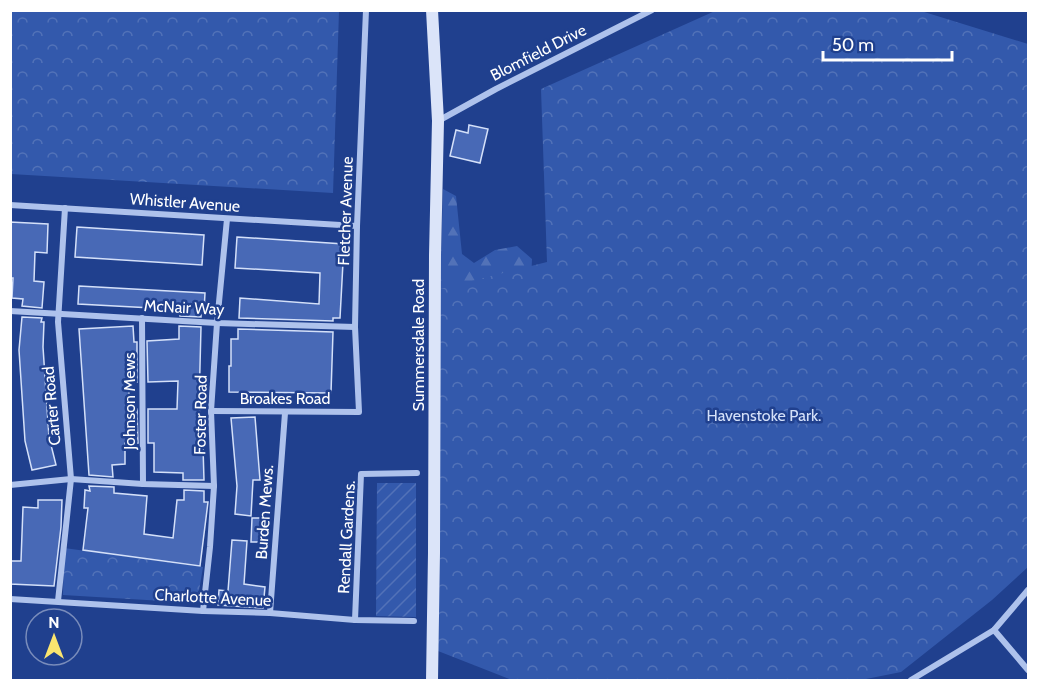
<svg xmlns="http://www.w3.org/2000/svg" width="1039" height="691" font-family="Cabin,sans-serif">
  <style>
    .forest { fill: url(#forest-firs) }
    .park { fill: url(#park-crowns) }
    .garden { fill: url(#garden-furrows) }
    .building { fill: #4869b6; stroke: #d4e0f9; stroke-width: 1.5 }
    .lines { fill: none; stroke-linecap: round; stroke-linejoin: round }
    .street { stroke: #aec2ec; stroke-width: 6 }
    .secondary { stroke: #dbe4f9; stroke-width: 12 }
    .labels { text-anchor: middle; stroke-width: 5; stroke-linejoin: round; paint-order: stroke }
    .street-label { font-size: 16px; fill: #fff; stroke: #20408e }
    .park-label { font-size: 16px; fill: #d4e0f9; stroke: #20408e }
  </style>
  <defs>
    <pattern id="forest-firs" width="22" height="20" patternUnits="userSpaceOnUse" patternTransform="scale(1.5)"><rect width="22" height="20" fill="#3359ac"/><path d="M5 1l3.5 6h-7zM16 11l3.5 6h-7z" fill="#5272b8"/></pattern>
    <pattern id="park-crowns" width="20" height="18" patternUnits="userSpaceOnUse" patternTransform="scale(1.5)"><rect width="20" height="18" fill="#3359ac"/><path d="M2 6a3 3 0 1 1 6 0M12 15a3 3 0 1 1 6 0" fill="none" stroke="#5272b8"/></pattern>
    <pattern id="garden-furrows" width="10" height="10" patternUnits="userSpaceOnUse" patternTransform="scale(1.5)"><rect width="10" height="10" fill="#3359ac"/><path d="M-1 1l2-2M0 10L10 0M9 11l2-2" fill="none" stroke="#5272b8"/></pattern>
  </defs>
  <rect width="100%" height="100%" fill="#20408e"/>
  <polygon class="forest" points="443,189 456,196 462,254 474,263 495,250 517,246 532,259 531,282 440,289"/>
  <g class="park">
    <polygon points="10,11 339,11 333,193 11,174"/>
    <polygon points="715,11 921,11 1028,44 1028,567 992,600 901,672 861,680 512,680 438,651 440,553 440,289 547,262 541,89"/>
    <polygon points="64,548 203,567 197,603 63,595"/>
  </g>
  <polygon class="garden" points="377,483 416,483 416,617 376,616"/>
  <g class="building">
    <polygon points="469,125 488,129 480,163 450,156 456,130 468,133"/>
    <polygon points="10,222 48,224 47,253 35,252 34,281 44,282 42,308 22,306 23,299 12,298 13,278 10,278"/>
    <polygon points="77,227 204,235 202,265 75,257"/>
    <polygon points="237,237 344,244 340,318 333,318 333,321 239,318 240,298 319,304 320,273 235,268"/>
    <polygon points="79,286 205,293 204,311 201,311 201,317 180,316 180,310 171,309 78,304"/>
    <polygon points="22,317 42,318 41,322 44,322 43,347 49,437 56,465 32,470 25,441 19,350"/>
    <polygon points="133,326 134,342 137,342 137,382 129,383 129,409 137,409 138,443 125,443 125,464 112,465 113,477 89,475 79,329"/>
    <polygon points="179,326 201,327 199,405 204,447 203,447 204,480 183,480 183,473 154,472 154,443 148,443 148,409 177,409 178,381 148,382 147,341 179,339"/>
    <polygon points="238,329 333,332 331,393 229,392 229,366 231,366 231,339 238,339"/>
    <polygon points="255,417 260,480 253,480 251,516 235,514 237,486 231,418"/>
    <polygon points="89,486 114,487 114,493 147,496 144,534 173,538 177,500 184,500 184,490 204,491 204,502 208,502 200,566 83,550 88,508 84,508 85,490 90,491"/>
    <polygon points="38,500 62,500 61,527 54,586 10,584 10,561 21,561 23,507 38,508"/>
    <polygon points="252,518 269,518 268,542 251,542"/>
    <polygon points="232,540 247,541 244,584 265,587 263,608 218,605 219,590 228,591"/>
  </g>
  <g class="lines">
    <g class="street">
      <polyline points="438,121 496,89 652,10"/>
      <polyline points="10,205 357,226"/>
      <polyline points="10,311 217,323 355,327"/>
      <polyline points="142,318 143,484"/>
      <polyline points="211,411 359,412 355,327 357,226 366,10"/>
      <polyline points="10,485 71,479 143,484 214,486"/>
      <polyline points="10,599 203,611 270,613 355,620 414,621"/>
      <polyline points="58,601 71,479 58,322 65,208"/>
      <polyline points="203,611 210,547 214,486 211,411 217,323 227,219"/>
      <polyline points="270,613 285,413"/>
      <polyline points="355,620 361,474 417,473"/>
      <polyline points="994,630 1028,670"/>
      <polyline points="911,680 994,630 1028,590"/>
    </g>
    <polyline class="secondary" points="432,680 434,553 435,255 438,121 432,10"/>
  </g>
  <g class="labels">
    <g class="street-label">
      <text transform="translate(538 52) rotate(-27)" y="6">Blomfield Drive</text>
      <text transform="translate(185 202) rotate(4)" y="6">Whistler Avenue</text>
      <text transform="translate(345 211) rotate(-88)" y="6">Fletcher Avenue</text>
      <text transform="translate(184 307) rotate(3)" y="6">McNair Way</text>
      <text transform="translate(418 345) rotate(-90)" y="6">Summersdale Road</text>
      <text x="285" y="404">Broakes Road</text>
      <text transform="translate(129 401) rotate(-90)" y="6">Johnson Mews</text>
      <text transform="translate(51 406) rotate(-95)" y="6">Carter Road</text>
      <text transform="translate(200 415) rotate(-89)" y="6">Foster Road</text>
      <text transform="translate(264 512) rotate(-86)" y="6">Burden Mews.</text>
      <text transform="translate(346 537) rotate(-87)" y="6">Rendall Gardens.</text>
      <text transform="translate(213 597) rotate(3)" y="6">Charlotte Avenue</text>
    </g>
    <g class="park-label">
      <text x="764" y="421">Havenstoke Park.</text>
    </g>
  </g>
  <rect width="1039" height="691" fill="none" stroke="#ffffff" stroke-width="24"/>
  <g transform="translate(54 637)"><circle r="28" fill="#20408e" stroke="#798cbb" stroke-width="1.5"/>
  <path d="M0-4.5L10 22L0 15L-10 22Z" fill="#fae56f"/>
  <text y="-9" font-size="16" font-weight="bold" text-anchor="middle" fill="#ffffff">N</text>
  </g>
  <path d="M823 51v9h129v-9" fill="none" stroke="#ffffff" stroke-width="3"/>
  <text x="832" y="51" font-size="18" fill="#ffffff" stroke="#20408e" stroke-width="4.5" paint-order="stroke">50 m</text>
</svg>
